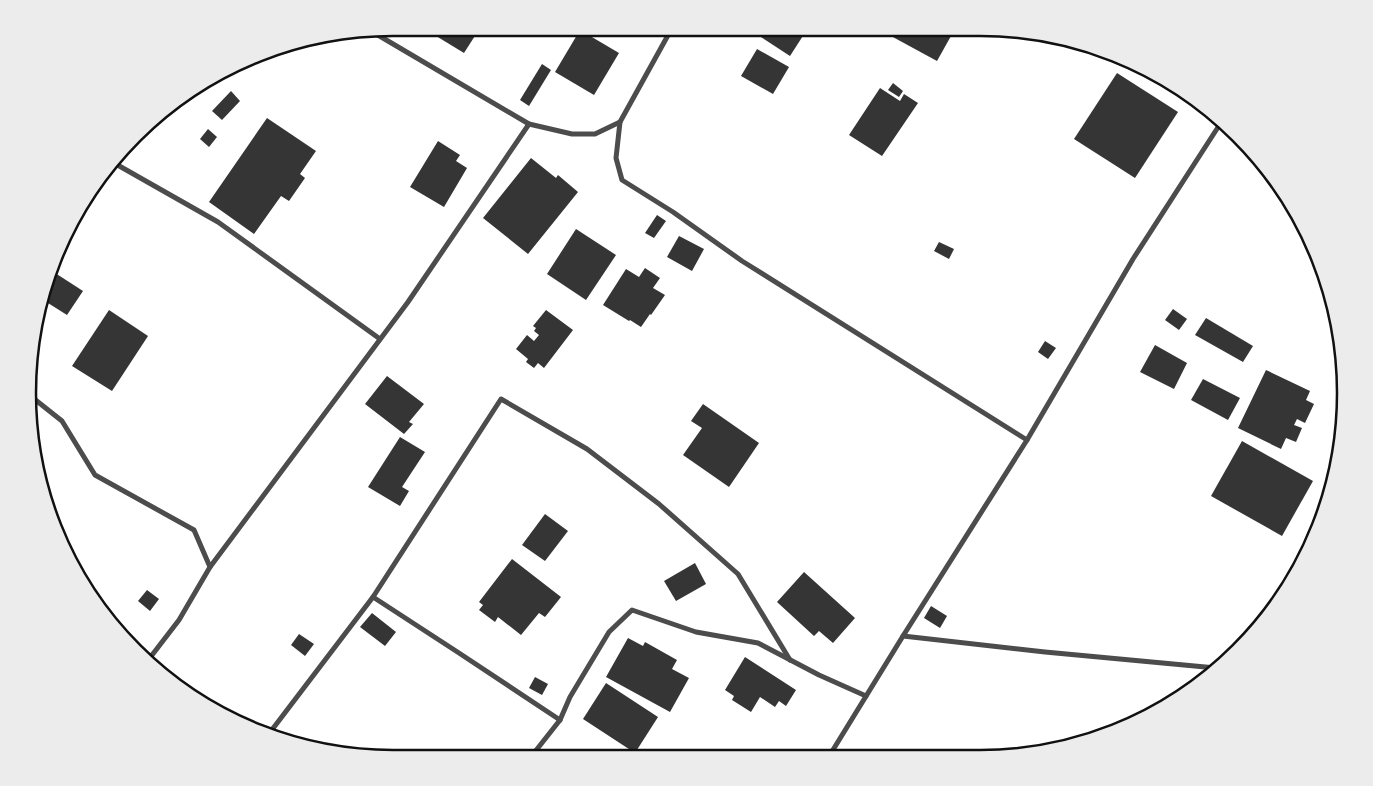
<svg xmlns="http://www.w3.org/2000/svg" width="1373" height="786" font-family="Ubuntu,sans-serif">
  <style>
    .building { fill: #353535 }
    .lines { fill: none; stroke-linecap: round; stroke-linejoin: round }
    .minor { stroke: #4c4c4c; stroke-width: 5 }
    .rim { fill: none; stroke: #111; stroke-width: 2.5 }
  </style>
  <rect width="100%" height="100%" fill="#fff"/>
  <g class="building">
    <polygon points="423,28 480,28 464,53"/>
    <polygon points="747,28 808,28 790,56"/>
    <polygon points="895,28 938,28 951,36 937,61 891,36"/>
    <polygon points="580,30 619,53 594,95 555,72"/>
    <polygon points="757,49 789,67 773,94 741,76"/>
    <polygon points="542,64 551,70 529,106 520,100"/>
    <polygon points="1117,73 1178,112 1135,178 1074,139"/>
    <polygon points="893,83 903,91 899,97 888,90"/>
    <polygon points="880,88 900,101 904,94 918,103 882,156 849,135"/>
    <polygon points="231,91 240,101 222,120 212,111"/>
    <polygon points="267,118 316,151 300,174 305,178 289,201 281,196 254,234 209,202"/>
    <polygon points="208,129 217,137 209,147 200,139"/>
    <polygon points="438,141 460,155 456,161 467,168 444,207 410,187"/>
    <polygon points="531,158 556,178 558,175 578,192 528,254 483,218"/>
    <polygon points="657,215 666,221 654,238 645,233"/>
    <polygon points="576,229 616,255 586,300 547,274"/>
    <polygon points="679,236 704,249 692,271 667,257"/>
    <polygon points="939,242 954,249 949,259 934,251"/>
    <polygon points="645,268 660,278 653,288 665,295 651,315 650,314 641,327 630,320 629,321 603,305 626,269 639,277"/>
    <polygon points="52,271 83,291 67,315 40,298"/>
    <polygon points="1173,309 1187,319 1179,330 1165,320"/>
    <polygon points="109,310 148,336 112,391 72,366"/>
    <polygon points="546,310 573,330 544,368 538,363 534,368 526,362 528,359 516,349 527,335 534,341 539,335 534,331 536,328 533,326"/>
    <polygon points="1206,318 1253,346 1243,362 1195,335"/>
    <polygon points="1045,341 1056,348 1048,359 1038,352"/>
    <polygon points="1155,345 1187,363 1174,389 1140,372"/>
    <polygon points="1266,370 1310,391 1306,400 1314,404 1305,423 1297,419 1294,425 1302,428 1296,442 1286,438 1281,449 1238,428"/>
    <polygon points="387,376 424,404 409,422 413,424 404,434 365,404"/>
    <polygon points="1203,379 1240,398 1228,420 1191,400"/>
    <polygon points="703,404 759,443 729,487 683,455 702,428 691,421"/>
    <polygon points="400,437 425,452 402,487 409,491 400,506 368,487"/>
    <polygon points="1242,441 1313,481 1282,536 1211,496"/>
    <polygon points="545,514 568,531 545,561 522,545"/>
    <polygon points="512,559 561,597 545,617 539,613 521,635 498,617 495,622 479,610 483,605 479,602"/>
    <polygon points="695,563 706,584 676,601 664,581"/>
    <polygon points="804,572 855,618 833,643 819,631 814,636 777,602"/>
    <polygon points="147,590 159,599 150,611 138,601"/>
    <polygon points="931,606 947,616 940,628 924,618"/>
    <polygon points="372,613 396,632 385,646 360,627"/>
    <polygon points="299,634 314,644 305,656 291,645"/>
    <polygon points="628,638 643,646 645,642 677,660 672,669 689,678 670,712 606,677"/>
    <polygon points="745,657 796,690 786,706 779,701 775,707 760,697 751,712 732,700 734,696 725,690"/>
    <polygon points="535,677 548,684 542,695 529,688"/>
    <polygon points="606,683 658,717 635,753 583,719"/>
  </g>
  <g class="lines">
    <g class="minor">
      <polyline points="371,31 529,124 572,134 595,134 620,122 672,28"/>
      <polyline points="620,122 616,158 622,180 673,212 742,261 1027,440"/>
      <polyline points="114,163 218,222 380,339"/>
      <polyline points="28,394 62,421 95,475 194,530 210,567 179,620 149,659"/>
      <polyline points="210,567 408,302 529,124"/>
      <polyline points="373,597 459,653 560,720"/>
      <polyline points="903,636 1045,652 1216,668"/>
      <polyline points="268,735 373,597 501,399 587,449 659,504 738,574 790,660"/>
      <polyline points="530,758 560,720 570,697 609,632 632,610 696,632 758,643 819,675 866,696"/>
      <polyline points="828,758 903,636 1027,440 1133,259 1222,121"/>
    </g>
  </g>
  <path d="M0 0H1373V786H0ZM393 36H980A357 357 0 0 1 1337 393V393A357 357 0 0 1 980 750H393A357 357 0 0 1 36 393V393A357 357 0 0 1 393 36Z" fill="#ececec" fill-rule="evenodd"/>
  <path class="rim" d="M393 36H980A357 357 0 0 1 1337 393V393A357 357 0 0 1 980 750H393A357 357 0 0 1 36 393V393A357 357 0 0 1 393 36Z"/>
</svg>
